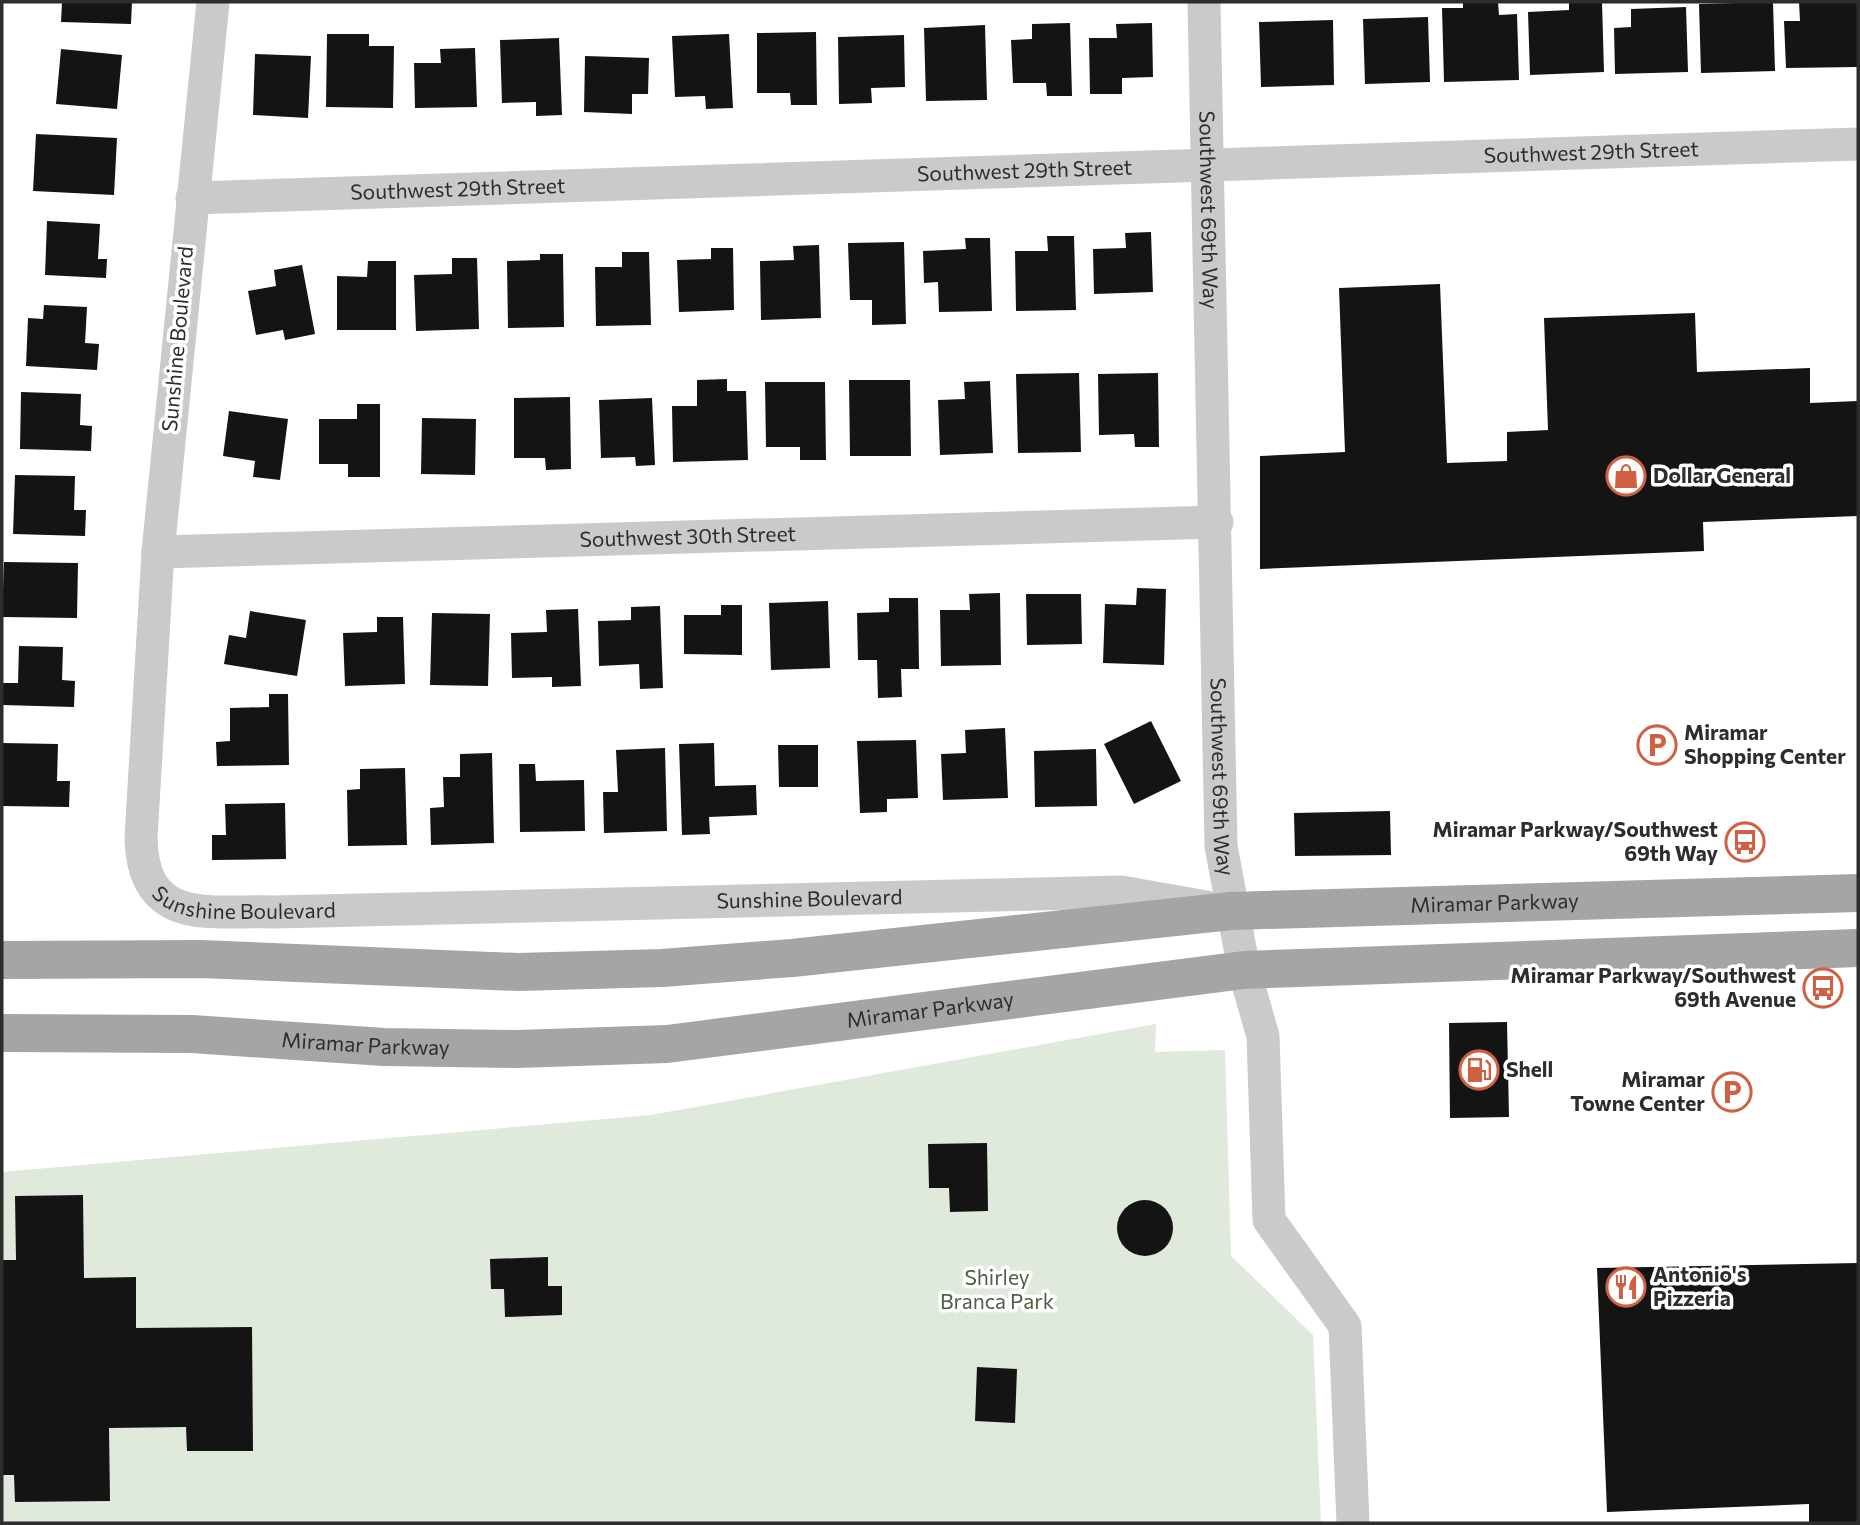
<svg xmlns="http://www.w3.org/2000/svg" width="1860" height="1525" font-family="Commissioner,sans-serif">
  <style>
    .green { fill: #dfe9dc }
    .building { fill: #141414 }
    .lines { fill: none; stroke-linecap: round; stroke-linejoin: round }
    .minor { stroke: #cacaca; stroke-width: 33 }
    .primary { stroke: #a5a5a5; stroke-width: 38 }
    .labels { text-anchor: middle; stroke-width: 7; stroke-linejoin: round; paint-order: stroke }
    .street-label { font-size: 21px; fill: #2d2d2d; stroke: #fff }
    .poi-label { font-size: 21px; font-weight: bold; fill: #2d2d2d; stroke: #fff; text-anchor: start }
    .park-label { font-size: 21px; fill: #46633f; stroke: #fff }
  </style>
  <rect width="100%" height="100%" fill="#fff"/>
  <polygon class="green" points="1156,1024 1155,1052 1225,1050 1231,1256 1313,1335 1321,1523 2,1523 2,1172 651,1115"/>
  <g class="building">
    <polygon points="62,2 132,2 131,24 61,22"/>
    <polygon points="1463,2 1498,2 1499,15 1517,14 1519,80 1444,82 1442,8 1463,8"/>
    <polygon points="1569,2 1602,2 1604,72 1530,75 1528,12 1569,10"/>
    <polygon points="1773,2 1775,71 1701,73 1699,4"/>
    <polygon points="1799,2 1857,2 1858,67 1786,68 1784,21 1800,21"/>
    <polygon points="1686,7 1688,72 1615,74 1614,28 1631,27 1631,9"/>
    <polygon points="1428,17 1430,82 1365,84 1363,19"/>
    <polygon points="1333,20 1334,85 1261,87 1259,22"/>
    <polygon points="1070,23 1072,96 1047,96 1046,83 1013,83 1011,40 1032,39 1032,24"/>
    <polygon points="1152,23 1153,77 1122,78 1122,94 1090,94 1089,38 1117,38 1116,24"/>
    <polygon points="985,25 987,100 926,101 924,28"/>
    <polygon points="816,32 817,105 791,105 790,93 757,93 757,33"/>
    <polygon points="327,34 369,34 369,46 394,46 393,108 326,107"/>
    <polygon points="729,34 733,108 706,109 705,96 675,97 672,36"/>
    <polygon points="904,35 905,87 871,88 872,103 839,104 838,37"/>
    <polygon points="559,38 562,115 536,116 536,102 502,103 500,40"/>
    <polygon points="475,48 477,107 415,108 414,63 441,63 440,49"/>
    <polygon points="61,49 122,55 117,109 56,104"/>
    <polygon points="255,54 311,56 308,118 253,115"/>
    <polygon points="585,56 649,58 648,94 632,94 632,114 584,112"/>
    <polygon points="36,134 117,138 114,195 33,191"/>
    <polygon points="47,221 100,224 98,259 107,259 106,278 45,275"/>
    <polygon points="1151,232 1153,292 1094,294 1093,249 1126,248 1125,233"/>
    <polygon points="1047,236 1074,236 1076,310 1016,311 1015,251 1048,251"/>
    <polygon points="965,238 990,238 992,311 939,312 938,282 924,283 923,251 966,249"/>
    <polygon points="904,242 906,324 872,325 872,300 850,300 848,243"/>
    <polygon points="819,245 821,318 761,320 760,261 794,260 793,246"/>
    <polygon points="711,248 733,248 734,310 679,312 677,260 711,259"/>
    <polygon points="622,252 649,252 651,325 596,326 595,267 622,267"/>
    <polygon points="540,254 563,254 564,327 508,328 507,261 540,260"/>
    <polygon points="452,258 477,258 479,329 416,331 414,275 452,274"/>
    <polygon points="368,261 396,261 396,330 337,330 337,276 367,277"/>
    <polygon points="302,265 315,334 285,340 283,330 256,335 248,291 276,286 274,270"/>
    <polygon points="1440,284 1447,463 1507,461 1507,432 1548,430 1544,318 1695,313 1697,372 1810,368 1810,403 1858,401 1858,516 1703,522 1704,551 1260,569 1260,456 1345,452 1339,288"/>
    <polygon points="44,305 87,307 85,343 99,344 97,370 26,366 28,318 43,319"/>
    <polygon points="1079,373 1081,452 1018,453 1016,374"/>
    <polygon points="1158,373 1159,447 1135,447 1134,434 1099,435 1098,374"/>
    <polygon points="727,379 727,391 746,391 748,460 673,462 672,406 697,406 697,380"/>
    <polygon points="849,380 910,380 911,456 850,456"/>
    <polygon points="990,381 993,453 940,455 938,400 965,399 964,382"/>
    <polygon points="765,382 825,382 826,460 800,460 800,447 766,447"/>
    <polygon points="21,392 81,394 80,425 92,426 91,451 20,449"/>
    <polygon points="570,397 571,469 546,470 545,458 514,458 514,398"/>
    <polygon points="652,398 655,465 636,466 635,457 601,458 599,400"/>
    <polygon points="357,404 380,404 380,477 348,477 348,464 319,464 319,419 357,419"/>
    <polygon points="229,411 288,419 280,480 253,477 255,461 223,456"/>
    <polygon points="422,418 476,419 475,475 421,474"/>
    <polygon points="15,475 75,476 74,510 86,510 85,536 13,534"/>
    <polygon points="4,562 78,563 77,618 2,617"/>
    <polygon points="1137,588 1166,589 1164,665 1103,663 1105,604 1136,605"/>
    <polygon points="1000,593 1001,665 941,666 940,610 970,610 969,594"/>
    <polygon points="1026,594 1081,594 1082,644 1027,645"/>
    <polygon points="889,598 918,598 919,669 901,669 902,697 878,698 877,660 858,660 857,613 889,612"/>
    <polygon points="828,601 830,668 771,670 769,603"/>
    <polygon points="721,605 742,605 742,655 684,654 684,615 721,615"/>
    <polygon points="660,606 663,688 640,689 639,664 599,666 598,621 631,620 631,607"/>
    <polygon points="578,609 581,686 552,687 552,677 512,678 511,633 547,632 546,610"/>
    <polygon points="250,611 306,620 297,676 224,664 229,635 246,638"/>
    <polygon points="432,613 490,614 488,686 430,685"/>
    <polygon points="377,617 403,617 405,684 345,686 343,633 377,632"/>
    <polygon points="19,646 63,647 62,680 75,681 74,707 2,705 3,683 18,683"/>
    <polygon points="269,694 288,694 289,765 217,766 216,742 230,741 230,708 269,707"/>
    <polygon points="1151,721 1181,781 1134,804 1104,744"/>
    <polygon points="1005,728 1008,798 943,800 941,754 966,753 965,730"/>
    <polygon points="916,740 918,798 887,799 887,812 860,813 857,741"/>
    <polygon points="2,743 58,744 57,781 70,781 69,807 2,806"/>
    <polygon points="714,743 715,786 756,785 757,815 709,817 710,834 682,835 679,744"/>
    <polygon points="778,745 818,745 818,787 779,787"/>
    <polygon points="665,748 667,831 604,833 603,792 618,792 616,750"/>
    <polygon points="1096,749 1097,806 1035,807 1034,751"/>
    <polygon points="492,753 494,843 431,845 430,808 444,807 443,777 460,777 460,754"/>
    <polygon points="519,764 535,764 536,781 584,780 585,831 520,832"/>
    <polygon points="405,768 407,845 348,846 347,790 360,789 360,769"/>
    <polygon points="285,803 286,859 212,860 212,835 226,835 225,804"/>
    <polygon points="1390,811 1391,855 1295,856 1294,813"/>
    <polygon points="1507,1022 1509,1117 1450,1118 1449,1023"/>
    <polygon points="987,1143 988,1211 950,1212 949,1188 929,1188 928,1144"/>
    <polygon points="83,1195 84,1278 136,1277 136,1328 252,1327 253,1451 187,1451 186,1427 109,1428 110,1501 15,1502 14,1475 2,1475 2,1260 16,1260 15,1196"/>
    <circle cx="1145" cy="1228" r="28"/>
    <polygon points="548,1257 548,1286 562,1286 562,1315 505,1317 504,1289 491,1289 490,1259"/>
    <polygon points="1858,1263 1858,1523 1809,1523 1809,1504 1607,1512 1597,1268"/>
    <polygon points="977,1367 1017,1369 1015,1423 975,1421"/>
  </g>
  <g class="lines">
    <g class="minor">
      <path id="s1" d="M213,2L158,552L141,838C143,927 209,910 275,912L1121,892L1206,907"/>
      <path id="s2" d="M1204,2L1221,846L1244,970L1263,1036L1269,1220L1345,1326L1353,1523"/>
      <path id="s3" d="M192,198L1858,144"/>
      <path id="s4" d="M158,552L1217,522"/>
    </g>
    <g class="primary">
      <path id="s5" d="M2,960L201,959L518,972L662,968L792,958L1231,911L1858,893"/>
      <path id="s6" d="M2,1033L192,1034L384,1047L517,1049L667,1044L1244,970L1858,948"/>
    </g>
  </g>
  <defs>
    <g id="shop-ring" transform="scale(2.0125)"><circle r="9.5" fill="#fff" stroke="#d06042" stroke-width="1.5"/><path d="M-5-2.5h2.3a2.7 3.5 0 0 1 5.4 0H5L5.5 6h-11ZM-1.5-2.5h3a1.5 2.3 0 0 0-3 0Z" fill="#d06042"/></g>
    <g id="parking-ring" transform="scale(2.0125)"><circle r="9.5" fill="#fff" stroke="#d06042" stroke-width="1.5"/><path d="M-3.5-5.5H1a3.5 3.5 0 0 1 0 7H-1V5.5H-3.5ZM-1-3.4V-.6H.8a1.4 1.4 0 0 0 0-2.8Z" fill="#d06042"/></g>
    <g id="bus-ring" transform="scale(2.0125)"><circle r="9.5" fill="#fff" stroke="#d06042" stroke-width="1.5"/><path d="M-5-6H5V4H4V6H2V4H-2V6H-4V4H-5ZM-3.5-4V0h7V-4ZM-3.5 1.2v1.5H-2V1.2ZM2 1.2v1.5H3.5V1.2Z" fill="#d06042"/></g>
    <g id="fuel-ring" transform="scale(2.0125)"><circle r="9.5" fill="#fff" stroke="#d06042" stroke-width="1.5"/><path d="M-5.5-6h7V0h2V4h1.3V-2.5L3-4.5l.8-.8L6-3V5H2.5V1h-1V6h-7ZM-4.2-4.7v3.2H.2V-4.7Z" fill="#d06042"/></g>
    <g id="restaurant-ring" transform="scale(2.0125)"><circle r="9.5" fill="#fff" stroke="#d06042" stroke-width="1.5"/><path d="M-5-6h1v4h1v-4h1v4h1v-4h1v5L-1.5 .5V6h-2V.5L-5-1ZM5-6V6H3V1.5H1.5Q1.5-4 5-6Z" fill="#d06042"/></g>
  </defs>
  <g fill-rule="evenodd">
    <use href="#shop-ring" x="1626" y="476"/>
    <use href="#parking-ring" x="1657" y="745"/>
    <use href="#bus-ring" x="1745" y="842"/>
    <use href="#bus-ring" x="1823" y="988"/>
    <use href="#fuel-ring" x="1479" y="1070"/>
    <use href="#parking-ring" x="1732" y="1092"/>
    <use href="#restaurant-ring" x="1626" y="1287"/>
  </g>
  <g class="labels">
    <g class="street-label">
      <text dy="7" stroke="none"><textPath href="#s3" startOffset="1400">Southwest 29th Street</textPath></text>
      <text dy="7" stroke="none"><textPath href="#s3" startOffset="833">Southwest 29th Street</textPath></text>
      <text dy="7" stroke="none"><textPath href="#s3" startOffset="266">Southwest 29th Street</textPath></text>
      <text dy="7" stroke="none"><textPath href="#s2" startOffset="208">Southwest 69th Way</textPath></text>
      <text transform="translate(178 339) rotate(-85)" y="7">Sunshine Boulevard</text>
      <text dy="7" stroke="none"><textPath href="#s4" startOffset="530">Southwest 30th Street</textPath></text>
      <text dy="7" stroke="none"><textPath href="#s2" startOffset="775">Southwest 69th Way</textPath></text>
      <text dy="7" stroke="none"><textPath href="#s1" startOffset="987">Sunshine Boulevard</textPath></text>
      <text dy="7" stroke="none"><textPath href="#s1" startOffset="1554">Sunshine Boulevard</textPath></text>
      <text dy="7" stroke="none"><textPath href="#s5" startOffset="1496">Miramar Parkway</textPath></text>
      <text dy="7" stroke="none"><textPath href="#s6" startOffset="931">Miramar Parkway</textPath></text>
      <text dy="7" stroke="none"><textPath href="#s6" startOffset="364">Miramar Parkway</textPath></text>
    </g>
    <g class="poi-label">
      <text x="1653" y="483">Dollar General</text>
      <text x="1684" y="740">Miramar<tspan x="1684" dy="24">Shopping Center</tspan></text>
      <text x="1718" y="837" text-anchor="end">Miramar Parkway/Southwest<tspan x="1718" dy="24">69th Way</tspan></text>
      <text x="1796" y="983" text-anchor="end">Miramar Parkway/Southwest<tspan x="1796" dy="24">69th Avenue</tspan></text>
      <text x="1506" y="1077">Shell</text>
      <text x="1705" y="1087" text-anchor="end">Miramar<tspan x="1705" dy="24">Towne Center</tspan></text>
      <text x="1653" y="1282">Antonio's<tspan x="1653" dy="24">Pizzeria</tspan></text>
    </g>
    <g class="park-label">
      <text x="997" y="1285">Shirley<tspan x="997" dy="24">Branca Park</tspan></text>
    </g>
  </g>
  <rect width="1860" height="1525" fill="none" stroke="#2d2d2d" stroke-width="7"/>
</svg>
